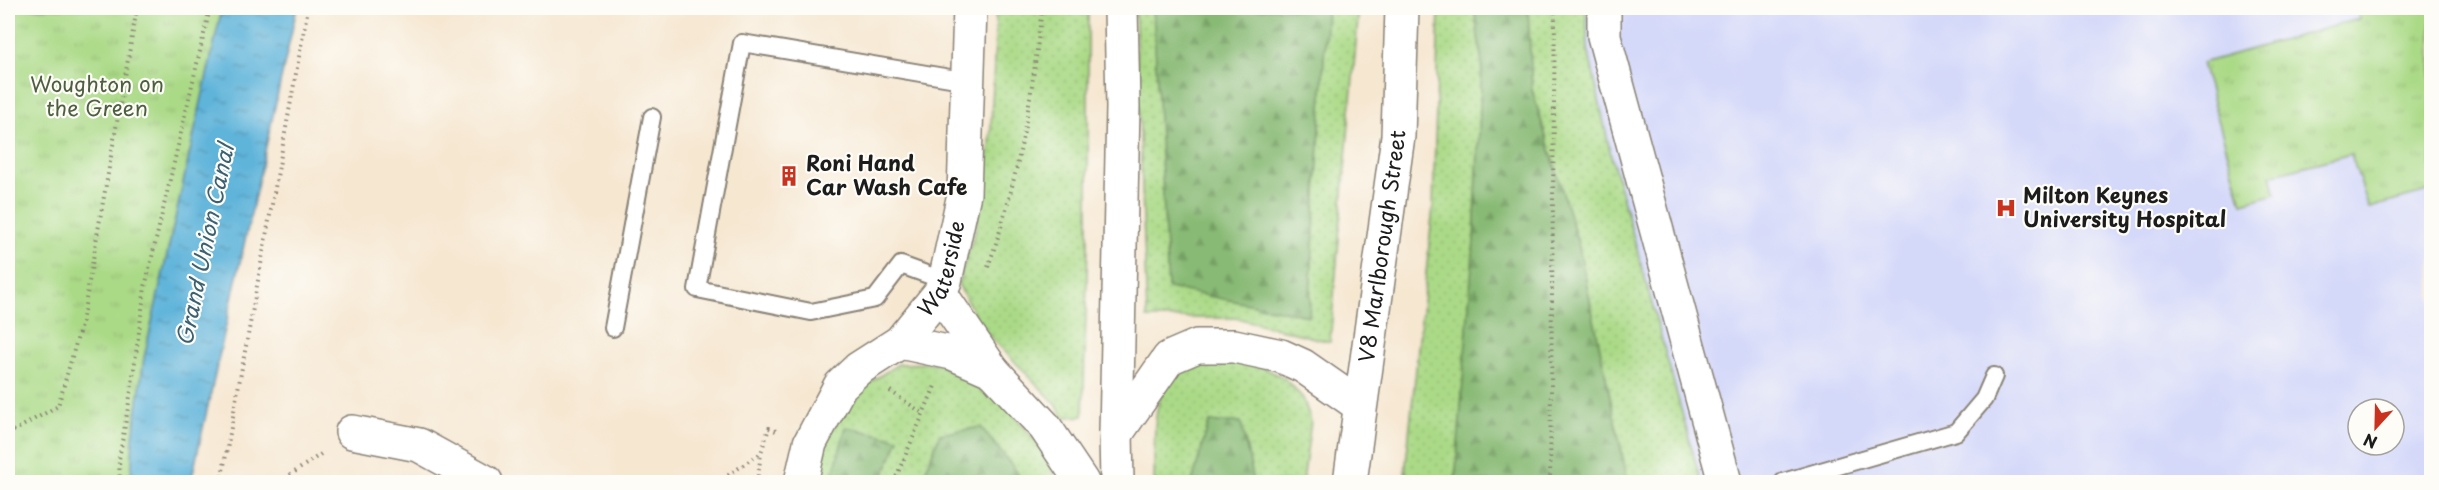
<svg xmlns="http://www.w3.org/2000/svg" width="2439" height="490" font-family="'Playpen Sans',sans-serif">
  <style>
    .built { fill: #d4d8f9; fill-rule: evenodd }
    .grass { fill: url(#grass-dots); stroke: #647b52; stroke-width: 1.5 }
    .forest { fill: url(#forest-firs); stroke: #526b48; stroke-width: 1.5 }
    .park { fill: url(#park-tufts); stroke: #647b52; stroke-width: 1.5 }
    .water { fill: url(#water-ripples); stroke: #3d687b; stroke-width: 1.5 }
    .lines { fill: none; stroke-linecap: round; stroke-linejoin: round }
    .service-casing { stroke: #898276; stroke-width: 20 }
    .minor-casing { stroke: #898276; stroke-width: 36 }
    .tertiary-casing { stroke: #898276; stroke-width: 36 }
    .secondary-casing { stroke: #898276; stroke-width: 36 }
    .path { stroke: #898276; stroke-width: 4; stroke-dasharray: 1.5 4.5; stroke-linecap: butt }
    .service { stroke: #fff; stroke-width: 16 }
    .minor { stroke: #fff; stroke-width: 33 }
    .tertiary { stroke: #fff; stroke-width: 33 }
    .secondary { stroke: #fff; stroke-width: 33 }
    .labels { text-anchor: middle; stroke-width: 4.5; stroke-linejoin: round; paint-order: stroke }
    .park-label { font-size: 21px; fill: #4e5e41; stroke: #fdfcf7 }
    .poi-label { font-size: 21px; font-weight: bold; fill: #1c1c1c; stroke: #fdfcf7; text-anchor: start }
    .street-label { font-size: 21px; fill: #1c1c1c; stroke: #fdfcf7 }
    .water-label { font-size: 22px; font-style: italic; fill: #3a6071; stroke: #fdfcf7 }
  </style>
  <defs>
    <pattern id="grass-dots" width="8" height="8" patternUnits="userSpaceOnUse" patternTransform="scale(1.5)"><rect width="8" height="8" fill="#abda87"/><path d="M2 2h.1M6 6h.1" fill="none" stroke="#93ba74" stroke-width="1.8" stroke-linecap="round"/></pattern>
    <pattern id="forest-firs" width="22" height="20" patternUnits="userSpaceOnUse" patternTransform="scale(1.5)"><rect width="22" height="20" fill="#88ba74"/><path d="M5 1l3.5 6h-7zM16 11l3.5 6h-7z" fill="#759f64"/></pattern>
    <pattern id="park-tufts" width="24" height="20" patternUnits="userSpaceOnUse" patternTransform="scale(1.5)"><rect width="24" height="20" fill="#abda87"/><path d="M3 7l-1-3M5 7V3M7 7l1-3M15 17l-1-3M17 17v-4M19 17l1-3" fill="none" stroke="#93ba74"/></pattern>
    <pattern id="water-ripples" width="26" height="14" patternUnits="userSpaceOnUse" patternTransform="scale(1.5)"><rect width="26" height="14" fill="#5eb4da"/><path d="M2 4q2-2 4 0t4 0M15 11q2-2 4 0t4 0" fill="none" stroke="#4d92b0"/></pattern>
  </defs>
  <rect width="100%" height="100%" fill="#fdfcf7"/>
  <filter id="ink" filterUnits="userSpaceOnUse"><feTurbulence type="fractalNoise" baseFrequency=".0167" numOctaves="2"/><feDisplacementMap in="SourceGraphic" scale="12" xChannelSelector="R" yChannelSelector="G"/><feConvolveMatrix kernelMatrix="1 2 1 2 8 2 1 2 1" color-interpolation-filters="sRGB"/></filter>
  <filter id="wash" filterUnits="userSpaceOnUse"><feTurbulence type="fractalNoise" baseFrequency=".008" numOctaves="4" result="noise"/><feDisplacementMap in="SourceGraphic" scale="24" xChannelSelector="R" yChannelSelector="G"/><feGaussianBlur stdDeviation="1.35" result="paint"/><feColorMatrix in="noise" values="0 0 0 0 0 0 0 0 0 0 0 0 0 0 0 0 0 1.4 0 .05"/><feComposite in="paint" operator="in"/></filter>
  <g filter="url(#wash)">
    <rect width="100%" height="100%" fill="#f6e7d1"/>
    <path class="built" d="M1523,8H2431V482H1658ZM2358,409H2394V445H2358Z"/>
    <g class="grass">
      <polygon points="994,8 1088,8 1088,243 1083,416 1064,417 1055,403 982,328 958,284 975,232 990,146 996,21"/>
      <polygon points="1135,8 1359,8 1330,342 1237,318 1147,318"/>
      <polygon points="1439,8 1586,8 1588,49 1610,151 1701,482 1404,482 1433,207"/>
      <path d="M1216,356L1251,362L1283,377L1303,398L1311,421L1303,482H1154C1156,446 1146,388 1185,368C1195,363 1206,360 1216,356Z"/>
      <polygon points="934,363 960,371 993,391 1040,446 1057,482 815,482 831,423 860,389 898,364"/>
    </g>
    <g class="forest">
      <polygon points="1153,8 1327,8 1309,316 1168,288"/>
      <polygon points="1474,8 1528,8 1532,90 1578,243 1628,482 1455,482 1474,240 1482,64"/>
      <polygon points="1209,422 1241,422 1252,472 1252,482 1192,482"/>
      <polygon points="846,427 899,439 881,482 831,482"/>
      <polygon points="981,427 1017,472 1022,482 921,482 940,434"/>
    </g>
    <g class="park">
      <polygon points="8,8 222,8 144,358 133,438 131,482 8,482"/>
      <polygon points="2357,8 2431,8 2431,191 2369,208 2351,154 2271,175 2276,194 2242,203 2202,63 2359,19"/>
    </g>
    <polygon class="water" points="222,8 297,8 191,482 131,482 133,438 144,358"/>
  </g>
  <g filter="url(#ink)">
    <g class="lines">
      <g class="service-casing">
        <g id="service">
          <polyline points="945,281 901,265 875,299 811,312 697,289 742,43 968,81"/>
          <polyline points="613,328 652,117"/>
          <polyline points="1783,482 1956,432 1984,399 1994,376"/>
        </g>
      </g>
      <g class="minor-casing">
        <g id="minor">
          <polyline points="940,293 993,371 1045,427 1082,482"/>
          <polyline points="900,342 952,353 993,371"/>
          <polyline points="352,432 419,445 486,482"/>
          <path id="s1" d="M801,482L810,443L840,386L858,369L900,342L940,293L945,281L964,194L970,8"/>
        </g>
      </g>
      <g class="tertiary-casing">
        <polyline id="tertiary" points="1604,8 1604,36 1725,482"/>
      </g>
      <g class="secondary-casing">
        <g id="secondary">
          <polyline points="1116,434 1169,358 1197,346 1234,346 1281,356 1303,366 1359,405"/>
          <polyline points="1117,482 1116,434 1123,107 1121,8"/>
          <path id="s2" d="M1350,482L1398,136L1402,8"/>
        </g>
      </g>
      <g class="path">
        <path d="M988,267C1018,183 1032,97 1042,8"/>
        <polyline points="890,391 924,414"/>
        <polyline points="8,434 58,406 82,322 137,8"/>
        <polyline points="120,482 119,459 131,391 145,287 210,8"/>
        <polyline points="221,482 308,8"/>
        <polyline points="280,482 324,452"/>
        <polyline points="718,482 761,453 769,428 776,431"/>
        <polyline points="757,482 761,454"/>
        <polyline points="894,482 935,386"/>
        <polyline points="1550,482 1555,8"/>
      </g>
      <use href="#service" class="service"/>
      <use href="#minor" class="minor"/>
      <use href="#tertiary" class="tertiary"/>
      <use href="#secondary" class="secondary"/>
    </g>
  </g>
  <defs>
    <g id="building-bare" transform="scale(1.62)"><path d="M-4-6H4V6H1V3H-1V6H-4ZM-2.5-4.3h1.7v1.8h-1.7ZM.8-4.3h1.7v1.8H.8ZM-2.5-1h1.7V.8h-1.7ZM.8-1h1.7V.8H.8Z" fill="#c8321e" stroke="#fdfcf7" stroke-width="2.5" paint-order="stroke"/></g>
    <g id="hospital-bare" transform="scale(1.62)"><path d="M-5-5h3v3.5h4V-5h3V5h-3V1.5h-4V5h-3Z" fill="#c8321e" stroke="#fdfcf7" stroke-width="2.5" paint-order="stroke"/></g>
  </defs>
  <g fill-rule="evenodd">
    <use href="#building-bare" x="789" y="176"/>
    <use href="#hospital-bare" x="2006" y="208"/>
  </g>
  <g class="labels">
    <g class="park-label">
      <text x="97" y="92">Woughton on<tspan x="97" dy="24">the Green</tspan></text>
    </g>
    <g class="poi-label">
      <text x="806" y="171">Roni Hand<tspan x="806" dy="24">Car Wash Cafe</tspan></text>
      <text x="2023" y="203">Milton Keynes<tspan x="2023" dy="24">University Hospital</tspan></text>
    </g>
    <g class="street-label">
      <text dy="7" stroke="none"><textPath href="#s2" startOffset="238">V8 Marlborough Street</textPath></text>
      <text dy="7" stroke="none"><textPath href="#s1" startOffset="266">Waterside</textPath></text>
    </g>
    <g class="water-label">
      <text transform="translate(205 245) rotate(-78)" y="8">Grand Union Canal</text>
    </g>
  </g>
  <rect width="2439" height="490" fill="none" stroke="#fdfcf7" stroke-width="30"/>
  <g transform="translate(2376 427) rotate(202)"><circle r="28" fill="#fdfcf7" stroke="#a3a29f" stroke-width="1.5"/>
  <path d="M0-4.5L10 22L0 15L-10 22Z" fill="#c8321e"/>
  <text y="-9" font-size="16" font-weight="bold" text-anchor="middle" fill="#1c1c1c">N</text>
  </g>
</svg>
